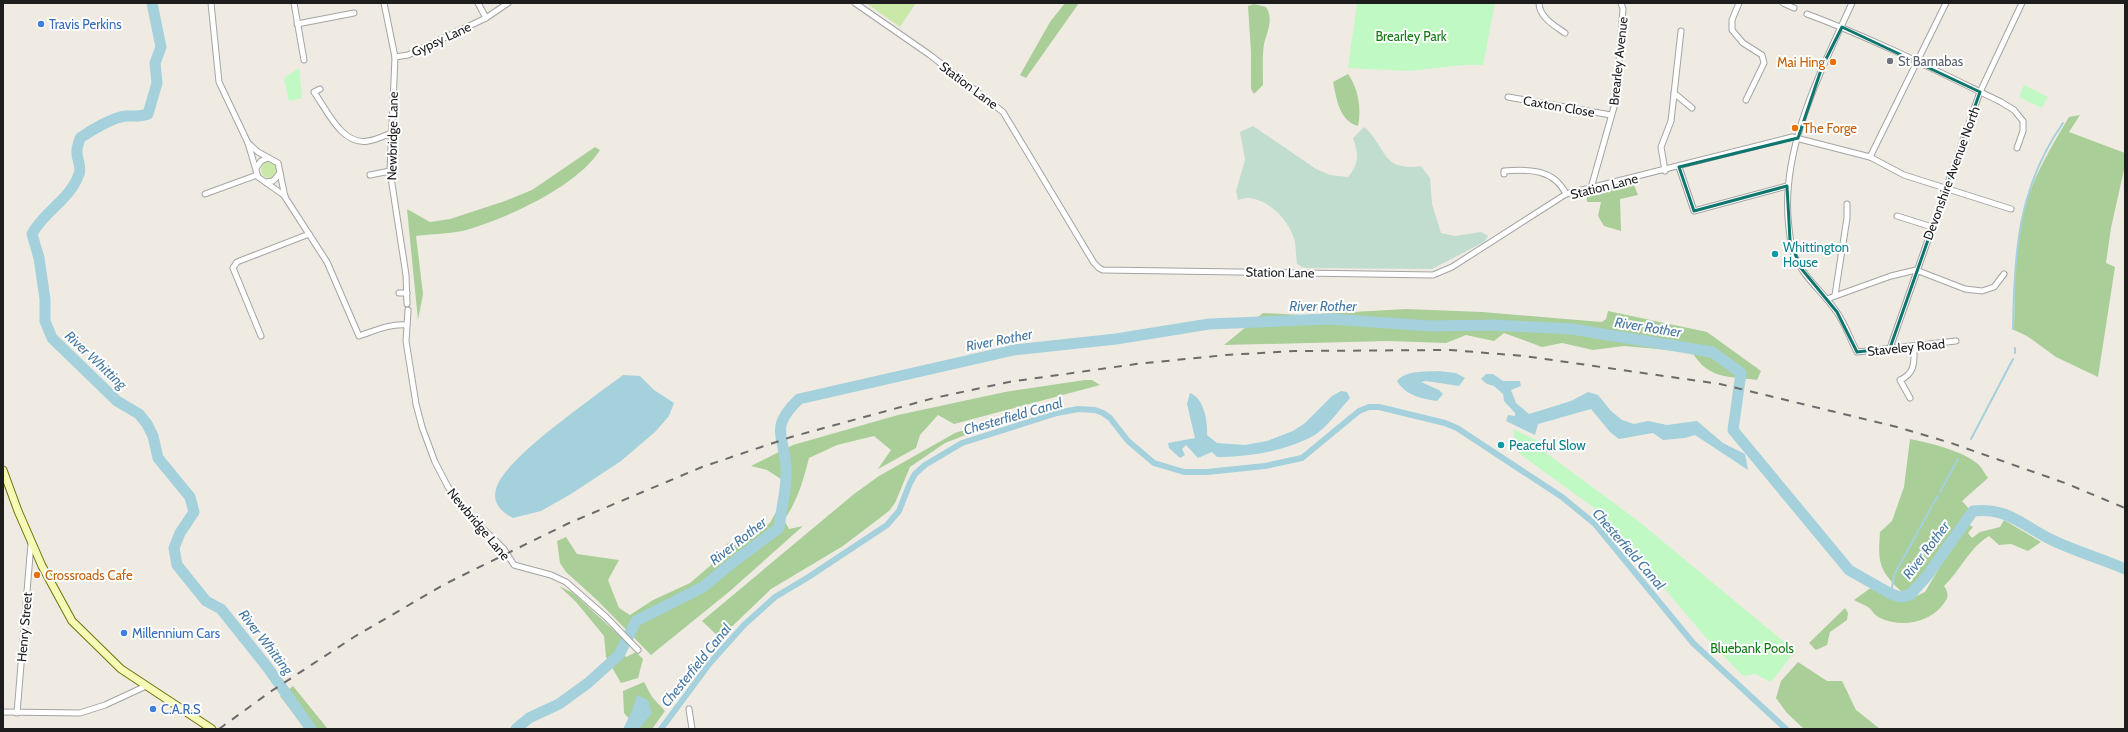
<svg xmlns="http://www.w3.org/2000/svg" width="2128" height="732" font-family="Cabin,sans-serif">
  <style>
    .grass { fill: #cae9a9 }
    .forest { fill: #a9ce98 }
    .wetland { fill: #c0ddcf }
    .park { fill: #c0f9c3 }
    .water { fill: #a4d1dc }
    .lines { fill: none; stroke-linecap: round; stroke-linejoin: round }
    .stream { stroke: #a4d1dc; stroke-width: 2 }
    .canal { stroke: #a4d1dc; stroke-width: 6 }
    .river { stroke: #a4d1dc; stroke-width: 11 }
    .street-casing { stroke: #a4a4a4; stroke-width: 7 }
    .secondary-casing { stroke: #6b7405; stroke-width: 9 }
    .street { stroke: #fff; stroke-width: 5 }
    .secondary { stroke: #f7f9b7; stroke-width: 7 }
    .rail { stroke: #6b6b6b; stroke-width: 2; stroke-dasharray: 8 8; stroke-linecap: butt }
    .marked { fill: none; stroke: #0f766e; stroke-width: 3; stroke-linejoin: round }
    .shop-dot { fill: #3f7fe0; stroke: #fff; stroke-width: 1.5 }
    .worship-dot { fill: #6b7280; stroke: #fff; stroke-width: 1.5 }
    .food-dot { fill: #e8710a; stroke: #fff; stroke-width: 1.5 }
    .culture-dot { fill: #0f9aa8; stroke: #fff; stroke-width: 1.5 }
    .labels { text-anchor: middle; stroke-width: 4; stroke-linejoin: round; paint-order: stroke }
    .shop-label { font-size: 13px; fill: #366cbe; stroke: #fff; text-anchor: start }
    .park-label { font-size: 13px; fill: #0c7b12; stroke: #fff }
    .street-label { font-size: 13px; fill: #1d1d1d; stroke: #fff }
    .worship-label { font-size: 13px; fill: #5b616d; stroke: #fff; text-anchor: start }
    .food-label { font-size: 13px; fill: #c56008; stroke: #fff; text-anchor: start }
    .culture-label { font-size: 13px; fill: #0d838f; stroke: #fff; text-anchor: start }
    .water-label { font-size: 14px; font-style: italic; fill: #4779a5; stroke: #fff }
  </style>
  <rect width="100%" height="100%" fill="#efebe3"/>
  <g class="grass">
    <polygon points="866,3 916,3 900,27"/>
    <circle cx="269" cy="170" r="8"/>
  </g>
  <g class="forest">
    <polygon points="1065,3 1079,3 1026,78 1020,75 1050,22"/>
    <path d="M1254,4L1266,7C1274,19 1267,32 1264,44C1262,57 1263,72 1263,85L1254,94L1251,89V52L1248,6Z"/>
    <path d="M1348,74C1358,88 1362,109 1358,126C1339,120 1337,100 1333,82Z"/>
    <path d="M2080,115L2069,132L2125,153V165L2111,228L2106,263L2115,267L2098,377L2056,357L2027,336L2014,330C2015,293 2014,249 2023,213C2032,179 2051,147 2069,117Z"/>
    <path d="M595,147L600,150C577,187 504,220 462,231C447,234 431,234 416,236L423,294L418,320L407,209L430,222L450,219L505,201L532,190Z"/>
    <polygon points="1633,183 1638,195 1620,199 1621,231 1604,226 1598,216 1601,202 1587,202 1586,193"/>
    <path d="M1406,309L1482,312L1602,322L1606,319L1608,311L1707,332L1761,371L1757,380C1728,376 1709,380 1692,352L1624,346L1593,350L1562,343L1542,347L1504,333L1494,341L1466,335L1446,343L1388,341L1224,345L1263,313L1301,315Z"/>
    <path d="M1085,380H1092L1100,385L954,424L938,415L920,435L916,448L878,469L891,450L874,436L837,445L809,458C803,481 798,500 784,520L789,529L803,526L730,591L651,655L597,600L566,572L560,563L557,541L566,537L577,554L619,560L608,580L619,608L630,615L653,600L690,583L710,566L728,543L753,533L770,523L780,505L784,481L767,470L751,466L793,445L898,415L1005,392Z"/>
    <polygon points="967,429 968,434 945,443 910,467 895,503 889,511 843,546 771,589 720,638 702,621 854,494 879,476 955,433"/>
    <path d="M1910,439C1930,443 1964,451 1979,465C1982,468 1985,474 1988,478L1962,501L1969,509L1928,574L1914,590L1901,591C1878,570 1878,561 1880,532L1892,521L1904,487Z"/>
    <path d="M2004,520L2041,542L2028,551L2011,544L1999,545L1989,536C1970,547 1960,571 1944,586C1950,595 1948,599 1941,607C1926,624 1900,627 1880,618C1875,616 1872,610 1868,607C1864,605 1858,602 1854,600L1872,587L1899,601L1908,600L1925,592L1954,543L1967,524L1973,527L1968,533L1972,538L1980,532L2000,527Z"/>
    <polygon points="559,586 573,593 623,639 619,647 626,657 636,652 643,659 638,678 621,683 606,657 604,636 576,602"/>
    <polygon points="1845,608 1848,613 1847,620 1830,632 1827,645 1816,650 1809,643"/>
    <polygon points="1798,662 1827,681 1842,681 1856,710 1880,729 1804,729 1787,713 1776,698 1781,681"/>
    <polygon points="644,682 652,697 665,711 652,729 638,729 624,713 623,691"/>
    <polygon points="293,686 327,728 328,729 305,729 280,696"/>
  </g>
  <path class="wetland" d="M1253,126L1316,169L1330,175L1348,177C1359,164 1359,155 1353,138L1364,127C1387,146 1380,172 1421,166L1430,178L1432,204L1441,233L1455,236L1481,232L1488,236L1484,242L1432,269L1304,268L1297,264C1296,257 1296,249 1295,242C1290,222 1271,201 1250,198C1247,197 1242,199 1238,200L1236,191L1245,160L1240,132Z"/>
  <g class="park">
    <polygon points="1357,3 1495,3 1483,65 1464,65 1409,71 1348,68"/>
    <polygon points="299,68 302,98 289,101 284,78"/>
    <polygon points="2024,85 2048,97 2042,108 2019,97"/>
    <polygon points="1513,429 1542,443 1542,450 1637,520 1795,651 1771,682 1755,674 1743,676 1708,640 1608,522 1593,507 1520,454 1514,440"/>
  </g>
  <g class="water">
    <path d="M1438,371L1456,373L1465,378L1459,386L1426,381L1421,382L1439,390L1443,394L1437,401C1422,399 1405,395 1397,381C1406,370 1425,372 1438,371Z"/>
    <polygon points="1486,374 1493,374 1503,381 1520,381 1521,386 1511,390 1516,403 1529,414 1571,401 1588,392 1598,395 1611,411 1622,420 1634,424 1648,421 1667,425 1697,421 1723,443 1745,454 1748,470 1695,435 1685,438 1663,440 1653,433 1619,439 1610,432 1591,409 1538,424 1535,435 1506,421 1508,415 1515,416 1515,413 1504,401 1503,394 1494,386 1487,384 1481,379"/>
    <path d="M623,375L640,376L654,390L674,403L669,416L655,432L621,461L571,494L541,511L513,518C500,511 491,502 497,486C509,455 593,398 623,375Z"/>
    <path d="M1341,391L1347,392L1350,398C1340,409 1326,429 1313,436C1286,451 1248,457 1217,457L1212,452L1198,458L1186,445L1182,449L1185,455L1180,458L1169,448L1168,443L1195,438L1187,404L1190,393C1204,398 1208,422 1207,435L1217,443L1245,445L1267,441L1293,431L1305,423L1332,396Z"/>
    <polygon points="637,695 648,700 652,713 639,729 623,729 632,711"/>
  </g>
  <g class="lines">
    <g class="stream">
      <path d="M2013,329C2014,253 2018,187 2063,123"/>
      <polyline points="2015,348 2015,353"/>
      <polyline points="1971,439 2013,359"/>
      <polyline points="1940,492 1958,459"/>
      <polyline points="1933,504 1938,496"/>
      <polyline points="1891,594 1894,575 1932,506"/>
    </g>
    <polyline class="canal" points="661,729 710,663 744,625 775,597 807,578 887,525 899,511 910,483 915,474 925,465 962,443 1057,413 1078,409 1095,410 1103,413 1110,418 1128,441 1154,463 1184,472 1207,472 1265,466 1302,458 1359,411 1369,407 1379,407 1445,423 1457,428 1562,497 1595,524 1693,643 1786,729"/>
    <g class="river">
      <path d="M152,3L161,47L155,63L157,83L148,114C140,117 134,116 126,116C113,117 90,131 80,138C79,143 76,148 77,153C77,160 82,168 79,174C70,200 44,211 32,234L39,258L45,299V321L52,338L117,401L139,414L147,424L153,436L158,458L190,497L194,512L180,533L174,548L177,565L206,601L221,609L268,668L311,729"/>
      <path d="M516,729L529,718L559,704L588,683L619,655L636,621L703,587L732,563L779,528C781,509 788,484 786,466C783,433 770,427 799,399L1014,350L1116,339L1209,324L1330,319L1431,326L1494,325L1572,329L1712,352L1741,373L1733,430L1849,570L1891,594L1900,597L1910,595L1927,576L1973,511C2007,507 2022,525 2050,539C2074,551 2100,558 2125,569"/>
    </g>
    <g class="street-casing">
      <g id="street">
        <polyline points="211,3 219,82 248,143 258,177 285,196"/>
        <polyline points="294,3 304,60"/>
        <polyline points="384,3 395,57 390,171 406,275 407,304"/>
        <polyline points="478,3 486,18"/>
        <polyline points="855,3 930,55 1003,112 1094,263 1099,268 1103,270 1433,275 1452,267 1566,194 1792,137 1870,157 1904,175 2011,209"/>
        <path d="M1539,3C1539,17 1555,26 1565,33"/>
        <polyline points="1739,3 1732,20 1732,30 1743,43 1762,55 1764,63 1746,100"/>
        <polyline points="1783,3 1794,8"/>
        <path d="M1852,3C1821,71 1779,151 1789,228C1790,237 1791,247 1794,255C1803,277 1823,292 1836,311C1845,323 1850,339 1857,352L1956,341"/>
        <path d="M1807,14C1874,39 1937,71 2001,102L2014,110L2023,121V131L2017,148"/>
        <polyline points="297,24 354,13"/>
        <polyline points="395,57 408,55 486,18 508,3"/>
        <path d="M320,89L314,92C327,110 342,146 368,141C376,140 384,136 391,133"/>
        <polyline points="1674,93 1692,108"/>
        <polyline points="1508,97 1611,115"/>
        <path d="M248,143L258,152L278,163L285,197L327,262L359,336C374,331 391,323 407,325"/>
        <polyline points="1870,157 1946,3"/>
        <polyline points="1679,167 1694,211 1787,186"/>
        <polyline points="256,168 261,161 268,158"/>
        <polyline points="1665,171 1661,147 1671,121 1681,31"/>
        <path d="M1504,174V171C1529,169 1554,169 1566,194"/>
        <polyline points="370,175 390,171"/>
        <polyline points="266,182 273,181 280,173"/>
        <polyline points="1591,188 1616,100 1623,9 1621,3"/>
        <polyline points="205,194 257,175"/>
        <polyline points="1897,216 1932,227"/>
        <polyline points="399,293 407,293"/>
        <polyline points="1835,295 1847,218 1847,204"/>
        <polyline points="1827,299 1891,276 1916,270 1965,289 1982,291 1994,287 2004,274"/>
        <polyline points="408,310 406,341 416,404 422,427 435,462 448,487 468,514 504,549 514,565 551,575 566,582 606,617 638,650"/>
        <polyline points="261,336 233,268 237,262 309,234"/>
        <polyline points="1890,348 1980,92 2022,3"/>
        <path d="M1910,398L1900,380C1916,373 1914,361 1914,346"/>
        <polyline points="689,709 692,729"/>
        <polyline points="3,712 80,713 105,705 146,686"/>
        <polyline points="17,713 31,543"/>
      </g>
    </g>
    <g class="secondary-casing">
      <polyline id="secondary" points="3,470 18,511 42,566 72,621 121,669 212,729"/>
    </g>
    <use href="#street" class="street"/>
    <use href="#secondary" class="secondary"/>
    <polyline class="rail" points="219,729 270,692 354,637 445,584 569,523 702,467 791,437 934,398 1009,382 1136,364 1226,355 1295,351 1450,350 1524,356 1720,384 1897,427 1951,443 2065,483 2125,508"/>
  </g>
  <path class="marked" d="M1842,27L1980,92L1890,348L1857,352L1837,312L1800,267L1790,240L1787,186L1694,211L1679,167L1798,138L1822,67Z"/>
  <g class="shop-dot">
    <circle cx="41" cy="24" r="4"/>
    <circle cx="124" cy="633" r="4"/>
    <circle cx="153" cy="709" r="4"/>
  </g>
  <circle class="worship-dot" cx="1890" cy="61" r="4"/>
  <g class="food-dot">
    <circle cx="1833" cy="62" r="4"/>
    <circle cx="1795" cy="128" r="4"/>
    <circle cx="37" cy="575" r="4"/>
  </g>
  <g class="culture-dot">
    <circle cx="1775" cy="254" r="4"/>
    <circle cx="1501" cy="445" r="4"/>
  </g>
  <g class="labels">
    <g class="shop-label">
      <text x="49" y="29">Travis Perkins</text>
      <text x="132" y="638">Millennium Cars</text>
      <text x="161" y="714">C.A.R.S</text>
    </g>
    <g class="park-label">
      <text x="1411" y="41">Brearley Park</text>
      <text x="1752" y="653">Bluebank Pools</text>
    </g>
    <g class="street-label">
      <text transform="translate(441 39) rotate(-25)" y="5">Gypsy Lane</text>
      <text transform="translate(1618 61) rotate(-84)" y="5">Brearley Avenue</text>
      <text transform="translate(969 85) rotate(37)" y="5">Station Lane</text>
      <text transform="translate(1559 106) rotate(10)" y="5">Caxton Close</text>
      <text transform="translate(392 136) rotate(-89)" y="5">Newbridge Lane</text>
      <text transform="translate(1951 173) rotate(-70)" y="5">Devonshire Avenue North</text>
      <text transform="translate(1604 186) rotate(-14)" y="5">Station Lane</text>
      <text transform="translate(1280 272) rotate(1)" y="5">Station Lane</text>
      <text transform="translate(1906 347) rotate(-6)" y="5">Staveley Road</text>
      <text transform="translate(479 524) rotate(50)" y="5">Newbridge Lane</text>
      <text transform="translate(24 627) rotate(-85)" y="5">Henry Street</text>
    </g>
    <g class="worship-label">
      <text x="1898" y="66">St Barnabas</text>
    </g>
    <g class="food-label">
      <text x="1825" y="67" text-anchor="end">Mai Hing</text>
      <text x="1803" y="133">The Forge</text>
      <text x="45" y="580">Crossroads Cafe</text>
    </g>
    <g class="culture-label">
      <text x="1783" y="252">Whittington<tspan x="1783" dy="15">House</tspan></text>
      <text x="1509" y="450">Peaceful Slow</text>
    </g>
    <g class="water-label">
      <text x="1323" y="311">River Rother</text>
      <text transform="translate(1648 327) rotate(9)" y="5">River Rother</text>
      <text transform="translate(999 340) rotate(-11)" y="5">River Rother</text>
      <text transform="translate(96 360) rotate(43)" y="5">River Whitting</text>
      <text transform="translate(1013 416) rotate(-16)" y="5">Chesterfield Canal</text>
      <text transform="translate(738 541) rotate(-38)" y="5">River Rother</text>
      <text transform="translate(1629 549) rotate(49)" y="5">Chesterfield Canal</text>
      <text transform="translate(1926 550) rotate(-53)" y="5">River Rother</text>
      <text transform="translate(266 642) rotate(52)" y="5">River Whitting</text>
      <text transform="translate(696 665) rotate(-51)" y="5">Chesterfield Canal</text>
    </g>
  </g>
  <rect width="2128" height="732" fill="none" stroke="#1d1d1d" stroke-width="8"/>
</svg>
